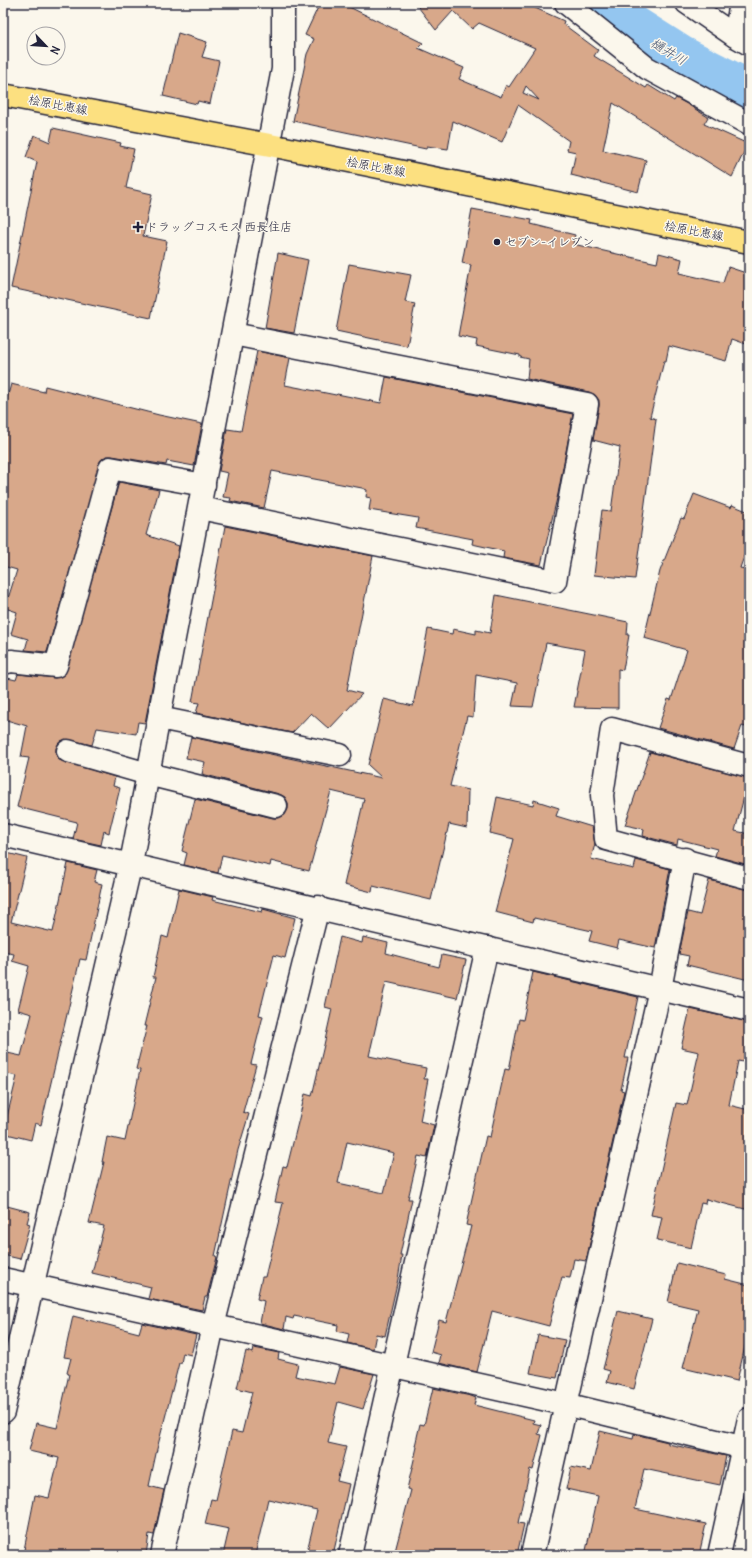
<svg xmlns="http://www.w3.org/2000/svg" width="752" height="1558" font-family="Delius,'Klee One',sans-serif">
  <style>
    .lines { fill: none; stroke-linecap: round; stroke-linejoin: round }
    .river { stroke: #94c6f0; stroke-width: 47 }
    .building { fill: #d8a88a; stroke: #22223b; fill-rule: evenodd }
    .minor-casing { stroke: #22223b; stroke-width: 25 }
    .major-casing { stroke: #22223b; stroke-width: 25 }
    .minor { stroke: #fbf7ec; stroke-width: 22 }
    .major { stroke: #fce080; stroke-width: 22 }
    .poi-dot { fill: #22223b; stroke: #fbf7ec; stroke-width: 1.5 }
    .labels { text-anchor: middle; stroke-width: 3; stroke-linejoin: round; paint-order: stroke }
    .street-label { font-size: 12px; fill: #22223b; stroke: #fbf7ec }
    .poi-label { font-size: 12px; fill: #22223b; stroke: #fbf7ec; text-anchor: start }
    .water-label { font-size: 13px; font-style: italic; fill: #445371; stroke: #fbf7ec }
  </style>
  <rect width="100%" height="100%" fill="#fbf7ec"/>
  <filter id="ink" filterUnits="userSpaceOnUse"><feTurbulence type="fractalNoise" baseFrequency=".025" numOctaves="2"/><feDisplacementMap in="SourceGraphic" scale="8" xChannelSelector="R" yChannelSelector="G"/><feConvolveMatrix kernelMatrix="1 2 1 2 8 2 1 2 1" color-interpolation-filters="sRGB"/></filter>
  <g filter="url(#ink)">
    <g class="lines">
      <polyline class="river" points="592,3 680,59 749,94"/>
    </g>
    <g class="building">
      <path d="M320,3H341L423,43L418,48L464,68L459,79L501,97L506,85L509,87L535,48L479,23L472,29L453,11L436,30L415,3H524L564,21L563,24L598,50L594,56L646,88L648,85L674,101L676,98L687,104L708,117L704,124L748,144L732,177L613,103L603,150L646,160L638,192L571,175L576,152L567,150L569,141L518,105L502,142L453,121L448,149L427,146L426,149L293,121L307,54L314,39L305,35ZM526,86L539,100L523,93Z"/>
      <polygon points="178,33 207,42 202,57 219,61 210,104 198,101 197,104 163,96"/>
      <polygon points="53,128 121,143 120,146 134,149 126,188 152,194 143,236 167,241 151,318 11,288 37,162 26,157 34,135 50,142"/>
      <polygon points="472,209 532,220 531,224 575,235 573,244 657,263 659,253 682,259 679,273 723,283 728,267 749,274 749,345 732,339 726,361 669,346 666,361 664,361 650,417 656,419 635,579 594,575 602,510 611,511 620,447 593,440 599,406 599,400 595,395 589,392 527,379 529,359 520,357 520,355 476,346 477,340 458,336 471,265 462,263"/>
      <polygon points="278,253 308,260 294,333 265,328"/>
      <polygon points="349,264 411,275 405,302 415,304 407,346 336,331"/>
      <polygon points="257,351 290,358 285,385 336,395 337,394 381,403 386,377 573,414 558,494 541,565 503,558 504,551 472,544 473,539 416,528 418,518 369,510 371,498 366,497 367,490 362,488 272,471 264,508 230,501 231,498 223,497 228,473 219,471 227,429 241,431"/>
      <polygon points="11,384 44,392 45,386 159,415 202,424 194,466 167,461 166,465 112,456 106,456 101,460 47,652 25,650 28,639 11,634 17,612 5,608 17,570 3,566 3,402 6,402"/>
      <polygon points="119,482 159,490 146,535 179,546 145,723 138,722 136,734 97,728 92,745 65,739 60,742 56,748 56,754 59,760 115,777 113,786 120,788 109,833 104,831 101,845 73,839 77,822 17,807 29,758 21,757 27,726 3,719 3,677 16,680 18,674 55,678 65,674"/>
      <polygon points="694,494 731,508 732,505 749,512 749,542 740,568 749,570 749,728 742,726 734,749 658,728 668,699 671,700 687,650 644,638 660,571 681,518 684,519"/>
      <polygon points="225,526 373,556 347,690 362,694 329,729 311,713 292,733 196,713 199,703 192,702"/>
      <polygon points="496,595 628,622 627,635 629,635 623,670 618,669 618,708 574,707 585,650 546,643 533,707 512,706 517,683 476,675 473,717 467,716 450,786 468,790 467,828 449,824 431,900 373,886 372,892 344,885 364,799 331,791 309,871 271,861 270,866 222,855 218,873 184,865 187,853 182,851 195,799 273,818 279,818 285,815 288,809 288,803 285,797 279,794 202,774 205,762 186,758 191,737 382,778 368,765 384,699 413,706 428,629 452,634 453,629 476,634 476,630 490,633"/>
      <polygon points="650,752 749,778 735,831 749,834 749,865 715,856 717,849 678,839 677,845 643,836 644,829 625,825"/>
      <polygon points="497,797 533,805 534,800 559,808 556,816 592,827 595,844 591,859 634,869 636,860 670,869 655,948 619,940 617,948 589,941 592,931 534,918 533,922 495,912 514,839 490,833"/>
      <polygon points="3,852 27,858 11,922 53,932 68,863 97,870 94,882 102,884 86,960 80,959 41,1125 35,1123 31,1140 3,1133 17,1076 3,1073 3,1052 21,1056 32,1014 18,1010 29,966 12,961 14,954 3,952"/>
      <polygon points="709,880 749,890 749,980 687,965 689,956 679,954 688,912 700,915"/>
      <polygon points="179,889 213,897 212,900 262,912 263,909 295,918 285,958 274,955 259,1015 263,1016 251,1064 256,1065 243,1112 249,1114 238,1150 215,1256 217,1257 207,1297 205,1297 202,1310 148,1299 151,1287 92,1273 104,1226 89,1223 104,1162 102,1162 107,1137 125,1141 140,1070 136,1069 147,1026 144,1026 156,977 153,977 162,936 168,938"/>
      <path d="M340,937L362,943L363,937L388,943L386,953L439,967L442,955L466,960L457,998L386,982L369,1056L426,1068L424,1079H428L420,1121L434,1125L427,1158L418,1156L408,1199H412L400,1255H402L398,1279L385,1336L376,1334L373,1349L347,1343L349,1334L337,1331L338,1325L294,1316L293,1319L286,1317L284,1329L260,1323L264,1301L257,1299L262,1277H265L283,1203L275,1202L283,1166L287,1167L305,1094L312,1096L324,1045L332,1009L325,1007ZM347,1142L394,1153L384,1193L338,1183Z"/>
      <polygon points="533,972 638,997 625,1058 628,1058 621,1090 624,1091 586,1261 574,1259 570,1278 562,1277 549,1326 492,1311 477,1372 439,1363 441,1355 431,1352 439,1320 446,1322 471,1226 466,1225 486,1136 490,1137 505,1069 509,1070 519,1019 523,1020"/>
      <polygon points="690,1009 749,1022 749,1063 738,1061 729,1105 749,1110 749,1210 706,1199 705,1204 701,1203 691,1248 657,1240 662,1217 651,1215 676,1103 687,1105 699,1052 681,1048"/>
      <polygon points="7,1206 30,1212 27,1223 30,1224 20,1259 3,1255 3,1221"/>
      <polygon points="677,1263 726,1275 725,1279 749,1285 749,1329 737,1381 683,1368 698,1309 668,1302"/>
      <polygon points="618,1311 652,1319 634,1389 607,1382 610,1371 603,1369"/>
      <polygon points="73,1316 139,1333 142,1323 196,1335 191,1355 183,1353 181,1363 179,1363 157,1449 149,1486 164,1490 154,1535 149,1534 146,1555 23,1555 35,1495 49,1498 59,1458 29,1451 36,1423 57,1428 69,1374 67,1373 71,1358 64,1357"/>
      <polygon points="538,1335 565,1340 557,1378 530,1373"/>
      <polygon points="254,1348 279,1353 278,1359 298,1364 295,1376 335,1384 340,1367 374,1374 363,1409 338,1402 328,1443 346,1447 337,1481 349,1484 333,1555 306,1555 317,1510 268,1499 255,1555 223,1555 229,1529 205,1524 211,1499 216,1500 232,1431 242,1433 252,1392 237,1388 246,1351 253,1353"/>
      <polygon points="433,1388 471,1396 476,1398 474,1405 534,1420 533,1423 541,1425 538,1434 542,1435 533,1470 530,1469 518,1523 524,1524 517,1555 394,1555 411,1490 407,1489 417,1447 415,1446 420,1424 424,1425"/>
      <polygon points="600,1431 633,1439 634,1434 668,1442 668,1444 726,1456 720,1485 644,1469 635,1509 706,1524 699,1555 585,1555 598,1496 566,1489 571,1467 591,1471"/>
    </g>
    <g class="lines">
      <g class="minor-casing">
        <g id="minor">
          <polyline points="566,3 647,68 749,124"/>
          <polyline points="687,3 735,36"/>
          <polyline points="741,3 735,36 749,44"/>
          <polyline points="200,508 555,581 587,404 233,334"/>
          <polyline points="3,663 11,661 56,666 110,468 204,485"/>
          <polyline points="159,718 340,755"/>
          <polyline points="68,751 148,774 276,806"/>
          <polyline points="749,766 612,729 602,795 606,839 749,878"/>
          <polyline points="3,835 749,1010"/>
          <polyline points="3,1279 565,1404 749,1449"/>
          <polyline points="3,1412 131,863 283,69 283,3"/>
          <polyline points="162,1555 213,1326 318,907"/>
          <polyline points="350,1555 487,948"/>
          <polyline points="532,1555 660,989 685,859"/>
          <polyline points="719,1555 749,1419"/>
        </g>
      </g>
      <g class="major-casing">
        <polyline id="major" points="3,95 270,145 749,242"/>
      </g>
      <use href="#minor" class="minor"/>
      <use href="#major" class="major"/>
    </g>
  </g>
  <g class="poi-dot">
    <path d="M136 221h4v4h4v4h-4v4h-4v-4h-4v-4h4z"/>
    <circle cx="497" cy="242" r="4"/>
  </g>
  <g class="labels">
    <g class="street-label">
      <text transform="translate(58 105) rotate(11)" y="4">桧原比恵線</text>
      <text transform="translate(376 167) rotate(11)" y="4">桧原比恵線</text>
      <text transform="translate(694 231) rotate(11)" y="4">桧原比恵線</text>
    </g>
    <g class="poi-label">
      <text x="146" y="231">ドラッグコスモス 西長住店</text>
      <text x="505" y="246">セブン-イレブン</text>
    </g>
    <g class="water-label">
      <text transform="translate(669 51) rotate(31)" y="5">樋井川</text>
    </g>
  </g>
  <rect width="752" height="1558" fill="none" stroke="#fbf7ec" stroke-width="16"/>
  <rect x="8" y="8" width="736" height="1542" fill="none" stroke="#22223b" stroke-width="1.5" filter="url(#ink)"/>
  <g transform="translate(46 46) rotate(115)"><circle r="19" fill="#fbf7ec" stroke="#a4a2a5"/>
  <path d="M0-3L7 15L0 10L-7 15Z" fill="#22223b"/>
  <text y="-6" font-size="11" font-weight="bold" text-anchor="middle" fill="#22223b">N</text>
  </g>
</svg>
